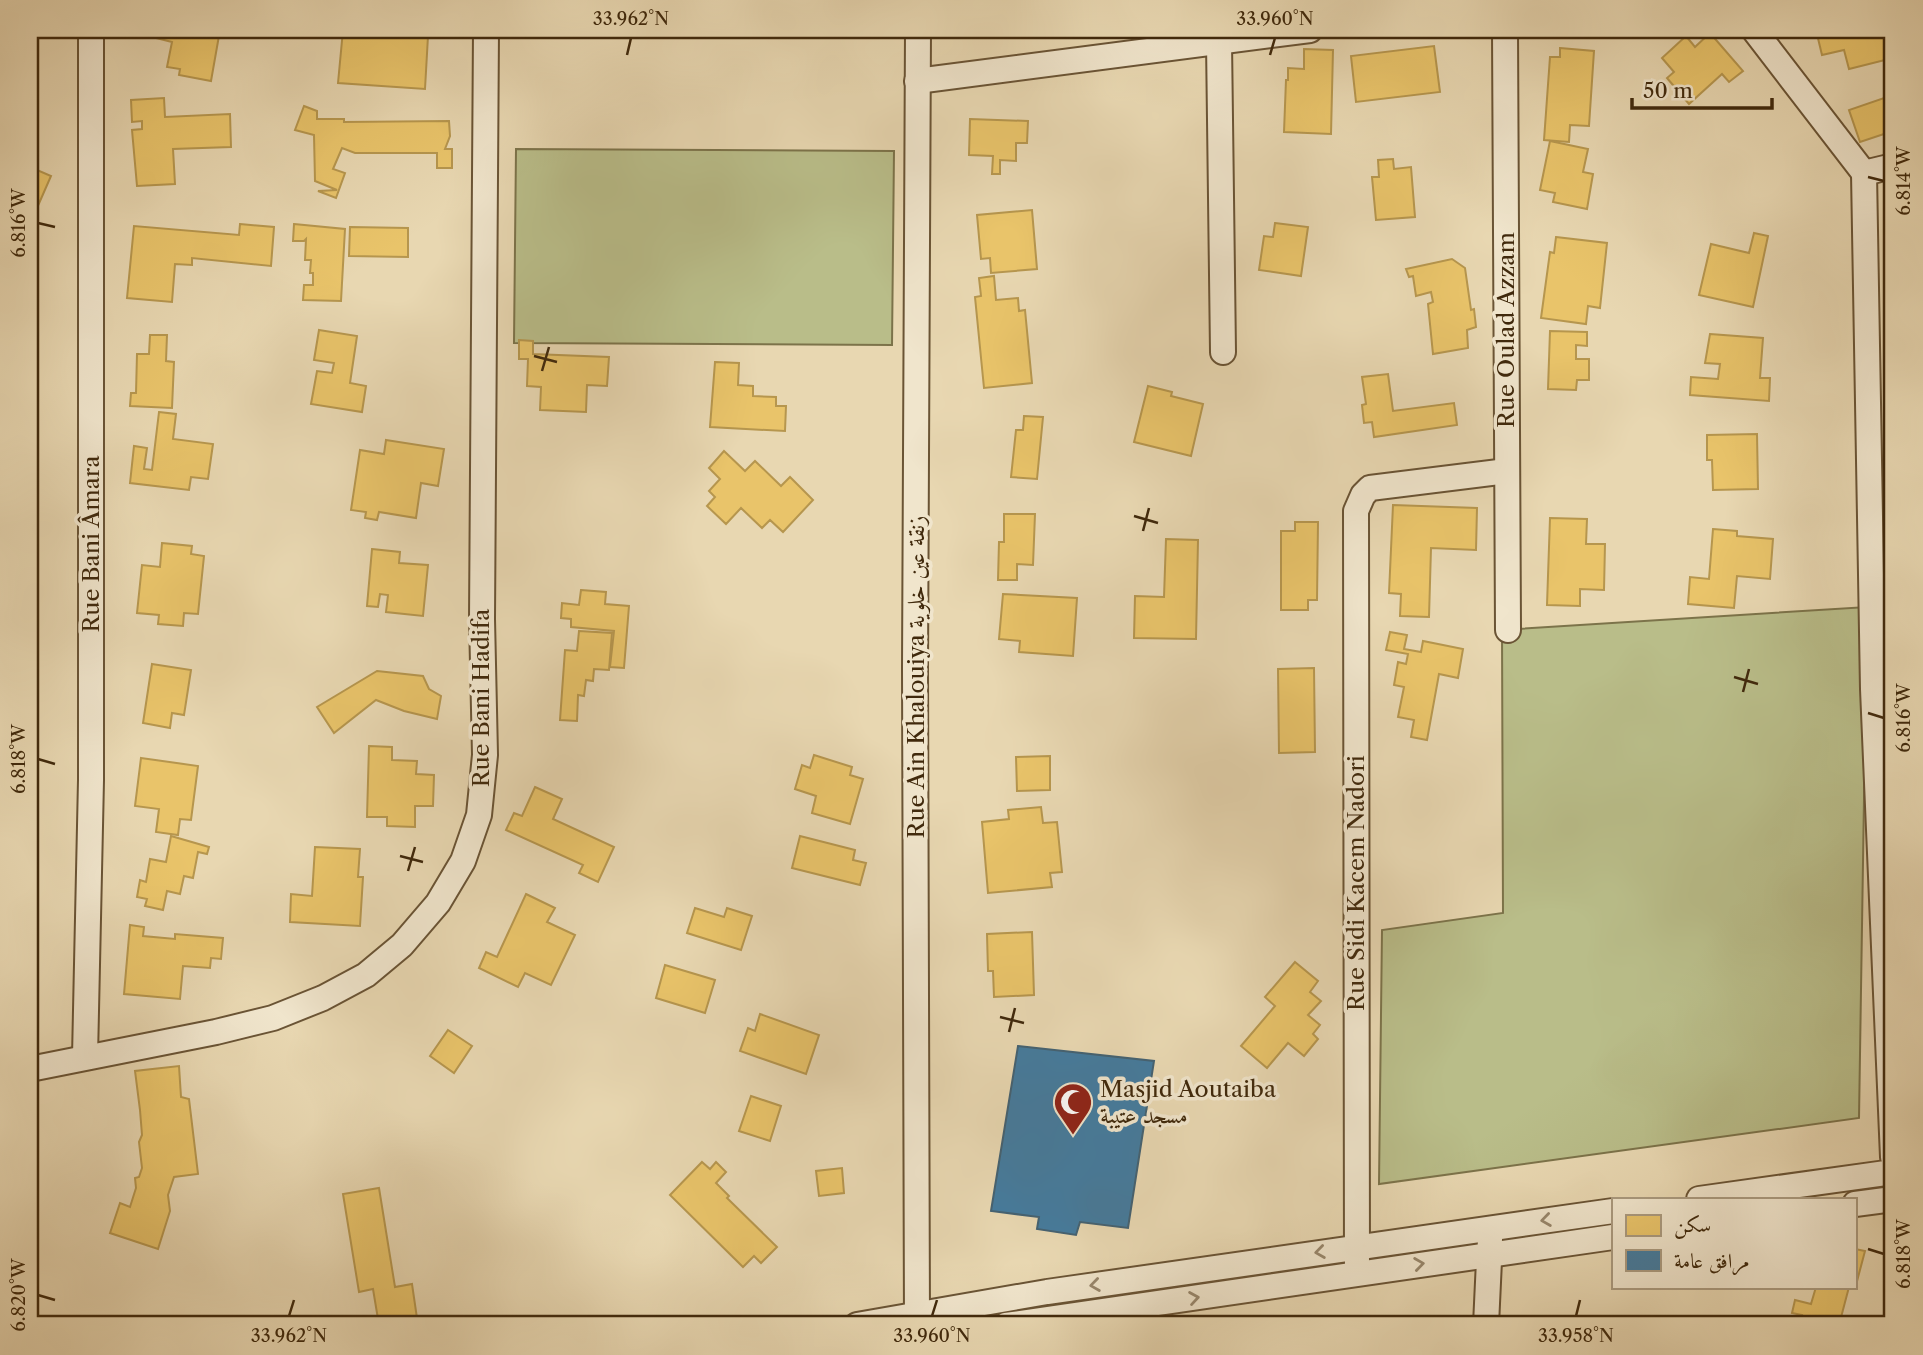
<svg xmlns="http://www.w3.org/2000/svg" width="1923" height="1355" font-family="'Libre Caslon Text',Amiri,serif">
  <style>
    .green { fill: #b9bd89; stroke: #7c734a; stroke-width: 2 }
    .homes { fill: #e9c46a; stroke: #b6964e; stroke-width: 2 }
    .public { fill: #457b9d; stroke: #446272; stroke-width: 2 }
    .lines { fill: none; stroke-linecap: round; stroke-linejoin: round }
    .minor-casing { stroke: #6a5435; stroke-width: 28 }
    .minor { stroke: #f0e5cc; stroke-width: 24 }
    .oneway { stroke: #98876c }
    .ticks { fill: none; stroke: #40290c; stroke-width: 2.5 }
    .labels { text-anchor: middle; stroke-width: 7; stroke-linejoin: round; paint-order: stroke }
    .street-label { font-size: 23px; fill: #40290c; stroke: #f0e5cc }
    .poi-label { font-size: 23px; fill: #40290c; stroke: #f0e5cc; text-anchor: start }
    .neatline { fill: none; stroke: #40290c; stroke-width: 2.5 }
    .ticks-label { font-size: 18px; text-anchor: middle; fill: #40290c }
  </style>
  <rect width="100%" height="100%" fill="#e8d7b1"/>
  <filter id="stains"><feTurbulence type="fractalNoise" baseFrequency=".00286" numOctaves="4"/><feColorMatrix values="0 0 0 0 .2 0 0 0 0 .09 0 0 0 0 .02 0 0 0 .5 -.17"/></filter>
  <radialGradient id="worn" r=".72"><stop offset=".6" stop-color="#630" stop-opacity="0"/><stop offset="1" stop-color="#630" stop-opacity=".3"/></radialGradient>
  <g class="green">
    <polygon points="516,149 894,151 892,345 514,343"/>
    <polygon points="1867,607 1859,1118 1379,1184 1382,930 1503,913 1502,630"/>
  </g>
  <g class="homes">
    <polygon points="157,30 220,30 211,81 179,75 180,69 167,67 172,42 156,38"/>
    <polygon points="343,30 428,36 425,89 338,83"/>
    <polygon points="1816,30 1893,30 1893,58 1849,69 1844,50 1822,55"/>
    <polygon points="1710,33 1743,71 1729,82 1722,74 1689,104 1667,78 1674,72 1662,58 1686,36 1695,47"/>
    <polygon points="1434,46 1440,92 1356,102 1351,56"/>
    <polygon points="1560,48 1594,51 1589,126 1570,125 1569,142 1544,140 1550,57 1560,57"/>
    <polygon points="1304,49 1333,50 1331,134 1284,132 1286,80 1288,80 1288,68 1304,69"/>
    <polygon points="1887,97 1893,115 1893,131 1860,142 1849,110"/>
    <polygon points="164,98 165,117 230,114 231,147 173,149 175,184 137,186 132,130 142,129 142,121 132,122 131,100"/>
    <polygon points="304,106 317,111 317,119 344,119 344,122 449,121 450,136 445,149 452,149 452,168 437,168 437,153 355,153 342,148 333,169 345,173 336,198 318,191 337,190 315,181 314,135 295,130"/>
    <polygon points="970,119 1028,121 1027,143 1016,143 1016,161 1000,160 1000,174 992,174 993,156 969,155"/>
    <polygon points="1550,141 1588,149 1583,172 1593,174 1587,209 1553,202 1555,193 1540,190"/>
    <polygon points="1393,159 1394,169 1411,167 1415,217 1376,220 1372,177 1379,177 1378,160"/>
    <polygon points="30,167 51,176 30,224"/>
    <polygon points="1032,210 1037,269 991,273 990,258 981,259 977,215"/>
    <polygon points="1275,223 1308,227 1301,276 1259,270 1264,236 1273,237"/>
    <polygon points="240,224 274,227 271,266 192,258 192,265 175,264 172,302 127,298 134,226 239,235"/>
    <polygon points="294,224 345,229 341,301 303,300 304,285 313,285 313,273 310,273 311,260 305,260 306,239 304,241 293,241"/>
    <polygon points="350,227 408,228 408,257 349,256"/>
    <polygon points="1754,233 1768,236 1753,307 1699,295 1711,244 1749,253"/>
    <polygon points="1556,237 1607,243 1600,308 1588,306 1586,324 1541,318 1550,252 1554,253"/>
    <polygon points="1452,259 1465,268 1471,310 1474,309 1476,327 1467,330 1468,348 1433,354 1428,304 1433,302 1431,292 1416,296 1413,276 1409,277 1406,269"/>
    <polygon points="994,276 996,300 1018,298 1019,311 1025,310 1032,383 984,388 975,297 981,296 979,278"/>
    <polygon points="319,330 357,336 350,383 366,386 362,412 311,404 317,371 332,373 334,363 314,360"/>
    <polygon points="1550,331 1587,332 1587,346 1576,345 1576,359 1589,359 1589,380 1577,380 1576,390 1548,389"/>
    <polygon points="1710,334 1763,338 1760,378 1770,378 1769,401 1690,395 1691,377 1718,379 1720,364 1705,363"/>
    <polygon points="150,335 167,335 166,361 174,362 172,408 130,406 131,393 136,393 137,354 149,354"/>
    <polygon points="519,340 533,341 533,354 609,357 607,386 587,385 586,412 540,410 541,387 527,386 528,359 519,359"/>
    <polygon points="715,362 739,363 738,385 753,386 753,396 776,397 776,406 786,406 785,431 710,427"/>
    <polygon points="1388,374 1393,411 1454,403 1457,425 1374,437 1372,422 1364,423 1362,405 1366,404 1362,377"/>
    <polygon points="1148,386 1172,392 1171,396 1203,404 1191,456 1134,442"/>
    <polygon points="159,412 176,414 173,439 213,444 208,479 191,477 189,490 130,483 134,446 147,448 144,469 152,470"/>
    <polygon points="1024,416 1043,417 1037,479 1011,477 1016,430 1023,430"/>
    <polygon points="1757,434 1758,489 1713,490 1712,460 1707,460 1707,435"/>
    <polygon points="386,440 444,449 438,486 421,483 416,518 379,512 377,520 365,518 366,512 351,510 360,450 384,454"/>
    <polygon points="724,451 745,471 755,461 781,486 790,477 813,500 783,532 770,520 762,528 741,508 726,524 707,506 715,497 709,491 720,479 709,468"/>
    <polygon points="1393,505 1477,508 1476,550 1431,548 1429,617 1400,616 1401,594 1389,593"/>
    <polygon points="1004,514 1035,514 1033,565 1017,564 1017,580 998,580 999,542 1004,542"/>
    <polygon points="1550,518 1587,519 1586,544 1605,544 1604,590 1580,589 1580,606 1547,605"/>
    <polygon points="1295,522 1318,522 1317,600 1308,600 1308,610 1281,610 1281,531 1295,531"/>
    <polygon points="1713,529 1737,531 1737,536 1773,539 1770,579 1737,576 1734,608 1688,604 1690,577 1709,579"/>
    <polygon points="1166,539 1198,540 1196,639 1134,638 1135,596 1164,597"/>
    <polygon points="162,543 192,546 191,554 204,556 198,614 184,613 183,626 158,624 159,615 137,613 142,565 160,567"/>
    <polygon points="372,549 400,552 399,563 428,565 423,616 386,612 388,595 380,594 378,607 367,606"/>
    <polygon points="581,590 606,592 605,604 629,606 624,668 610,667 614,631 571,627 571,619 561,618 562,603 579,605"/>
    <polygon points="1003,594 1077,598 1073,656 1019,652 1020,641 999,639"/>
    <polygon points="579,631 612,633 609,670 594,669 593,681 586,680 584,696 578,695 577,721 560,720 565,650 577,651"/>
    <polygon points="1390,632 1407,635 1404,649 1421,652 1423,641 1463,649 1458,678 1439,674 1427,740 1411,737 1414,720 1398,717 1404,687 1394,685 1398,662 1406,664 1408,654 1386,650"/>
    <polygon points="152,664 191,670 184,715 172,713 170,728 143,723"/>
    <polygon points="1314,668 1315,752 1279,753 1278,669"/>
    <polygon points="377,671 423,676 429,689 441,696 437,719 404,711 376,700 334,733 317,707"/>
    <polygon points="369,746 392,747 392,760 417,761 416,774 434,775 433,806 415,806 415,827 387,826 387,817 367,817"/>
    <polygon points="814,755 852,767 850,775 863,779 850,824 812,813 816,796 795,789 802,765 810,768"/>
    <polygon points="1050,756 1050,790 1017,791 1016,757"/>
    <polygon points="141,758 198,766 191,820 180,819 178,835 156,832 159,809 135,806"/>
    <polygon points="535,787 562,799 553,819 614,847 598,882 579,873 583,865 506,830 514,813 522,816"/>
    <polygon points="1041,807 1043,823 1057,822 1062,872 1050,873 1052,887 988,893 982,822 1009,819 1008,810"/>
    <polygon points="171,836 209,847 207,854 198,852 193,878 184,876 180,894 167,891 163,910 145,906 147,899 137,897 140,880 146,882 150,859 166,862"/>
    <polygon points="800,836 855,850 853,860 866,863 860,885 792,868"/>
    <polygon points="315,847 360,849 358,877 363,877 360,926 290,922 291,894 312,896"/>
    <polygon points="526,894 555,908 547,922 575,935 551,985 525,973 518,987 479,968 486,952 497,957"/>
    <polygon points="695,908 724,917 727,908 752,916 741,950 687,933"/>
    <polygon points="130,925 144,927 143,936 175,939 175,934 223,938 221,959 211,958 210,968 183,966 180,999 124,994"/>
    <polygon points="1032,932 1034,995 994,997 993,971 988,971 987,934"/>
    <polygon points="1295,962 1318,981 1310,992 1321,1001 1308,1015 1320,1025 1313,1034 1318,1039 1304,1056 1288,1043 1267,1068 1241,1046 1275,1006 1265,997"/>
    <polygon points="665,965 715,980 705,1013 656,998"/>
    <polygon points="760,1014 819,1035 806,1074 740,1051 748,1028 755,1031"/>
    <polygon points="448,1030 472,1046 454,1073 430,1056"/>
    <polygon points="179,1066 181,1097 189,1099 198,1174 174,1177 168,1195 170,1211 158,1249 110,1233 120,1203 130,1207 136,1188 135,1178 139,1177 142,1168 139,1142 142,1135 140,1110 135,1071"/>
    <polygon points="751,1096 781,1106 770,1141 739,1131"/>
    <polygon points="702,1162 710,1169 716,1162 726,1172 716,1183 729,1196 727,1198 777,1247 761,1263 754,1256 743,1267 670,1195"/>
    <polygon points="842,1168 844,1193 819,1196 816,1171"/>
    <polygon points="379,1188 395,1287 412,1284 418,1325 367,1325 367,1321 378,1319 373,1289 359,1292 343,1194"/>
    <polygon points="1855,1249 1865,1251 1856,1285 1855,1285"/>
    <polygon points="1816,1287 1849,1287 1839,1325 1799,1325 1802,1315 1792,1313 1795,1300 1811,1304"/>
  </g>
  <polygon class="public" points="1018,1046 1154,1061 1128,1228 1080,1222 1076,1235 1037,1229 1039,1217 991,1211"/>
  <g class="lines">
    <g class="minor-casing">
      <g id="minor">
        <polyline points="1505,30 1508,630"/>
        <polyline points="1754,30 1864,173"/>
        <polyline points="1219,42 1223,352"/>
        <polyline points="917,81 1310,30"/>
        <polyline points="1864,173 1873,689 1893,1157"/>
        <polyline points="1864,173 1893,166"/>
        <polyline points="85,1057 91,780 91,30"/>
        <polyline points="30,1069 216,1032 273,1018 323,998 366,975 402,945 438,903 463,861 479,815 485,755 482,619 486,30"/>
        <polyline points="1699,1199 1893,1172"/>
        <polyline points="1855,1204 1893,1199"/>
        <polyline points="1357,1273 1356,511 1363,495 1370,488 1507,471"/>
        <polyline points="857,1325 1047,1292 1613,1211"/>
        <polyline points="917,1325 915,669 918,30"/>
        <polyline points="1006,1325 1613,1237"/>
        <polyline points="1486,1325 1490,1239"/>
      </g>
    </g>
    <use href="#minor" class="minor"/>
  </g>
  <defs><path id="oneway-chevron" d="M-2-3.5L2.5 0L-2 3.5" fill="none" stroke-width="1.6" stroke-linecap="round" stroke-linejoin="round" transform="scale(1.75)"/></defs>
  <g class="oneway">
    <use href="#oneway-chevron" transform="translate(1546 1220) rotate(172)"/>
    <use href="#oneway-chevron" transform="translate(1320 1252) rotate(172)"/>
    <use href="#oneway-chevron" transform="translate(1419 1264) rotate(-8)"/>
    <use href="#oneway-chevron" transform="translate(1095 1285) rotate(172)"/>
    <use href="#oneway-chevron" transform="translate(1194 1298) rotate(-9)"/>
  </g>
  <path class="ticks" d="M627,55L631,38M1270,55L1275,38M1868,177L1884,181M38,223L55,227M534,356L557,362M542,371L549,347M1134,516L1158,523M1143,531L1149,508M1734,677L1758,684M1743,692L1749,669M1868,713L1884,718M38,759L55,764M400,856L423,862M408,871L415,847M1000,1017L1024,1023M1009,1032L1015,1008M1868,1249L1884,1254M38,1295L55,1300M289,1316L294,1300M932,1316L937,1300M1576,1316L1580,1300"/>
  <defs>
    <g id="mosque-pin" transform="scale(2.0125)"><path d="M0 17L-7.5 6A9.5 9.5 0 1 1 7.5 6Z" fill="#8f2418" stroke="#f0e5cc"/><path d="M3.5-4.9A6 6 0 1 0 3.5 4.9A5 5 0 1 1 3.5-4.9Z" fill="#fff"/></g>
  </defs>
  <g fill-rule="evenodd">
    <use href="#mosque-pin" x="1073" y="1102"/>
  </g>
  <g class="labels">
    <g class="street-label">
      <text transform="translate(1506 330) rotate(-90)" y="8">Rue Oulad Azzam</text>
      <text transform="translate(91 544) rotate(-90)" y="8">Rue Bani Âmara</text>
      <text transform="translate(916 677) rotate(-90)" y="8">Rue Ain Khalouiya زنقة عين خلوية</text>
      <text transform="translate(481 698) rotate(-90)" y="8">Rue Bani Hadifa</text>
      <text transform="translate(1356 883) rotate(-90)" y="8">Rue Sidi Kacem Nadori</text>
    </g>
    <g class="poi-label">
      <text x="1100" y="1097">Masjid Aoutaiba<tspan x="1100" dy="26">مسجد عتيبة</tspan></text>
    </g>
  </g>
  <rect width="1923" height="1355" fill="none" stroke="#e8d7b1" stroke-width="77"/>
  <rect x="1612" y="1198" width="245" height="91" fill="#f0e5cc" stroke="#aa9a7f" stroke-width="2"/>
  <rect x="1626" y="1215" width="35" height="21" fill="#e9c46a" stroke="#aa9a7f" stroke-width="2"/>
  <text x="1674" y="1232" font-size="21" fill="#40290c">سكن</text>
  <rect x="1626" y="1250" width="35" height="21" fill="#457b9d" stroke="#aa9a7f" stroke-width="2"/>
  <text x="1674" y="1268" font-size="21" fill="#40290c">مرافق عامة</text>
  <path d="M1632 98v10h140v-10" fill="none" stroke="#40290c" stroke-width="3.5"/>
  <text x="1643" y="98" font-size="21" fill="#40290c" stroke="#f0e5cc" stroke-width="5" paint-order="stroke">50 m</text>
  <rect x="38" y="38" width="1846" height="1278" class="neatline"/>
  <g class="ticks-label">
    <text x="631" y="25">33.962°N</text>
    <text x="1275" y="25">33.960°N</text>
    <text transform="translate(1904 181) rotate(-90)" y="6">6.814°W</text>
    <text transform="translate(19 223) rotate(-90)" y="6">6.816°W</text>
    <text transform="translate(1904 718) rotate(-90)" y="6">6.816°W</text>
    <text transform="translate(19 759) rotate(-90)" y="6">6.818°W</text>
    <text transform="translate(1904 1254) rotate(-90)" y="6">6.818°W</text>
    <text transform="translate(19 1295) rotate(-90)" y="6">6.820°W</text>
    <text x="289" y="1342">33.962°N</text>
    <text x="932" y="1342">33.960°N</text>
    <text x="1576" y="1342">33.958°N</text>
  </g>
  <rect width="100%" height="100%" filter="url(#stains)"/>
  <rect width="100%" height="100%" fill="url(#worn)"/>
</svg>
